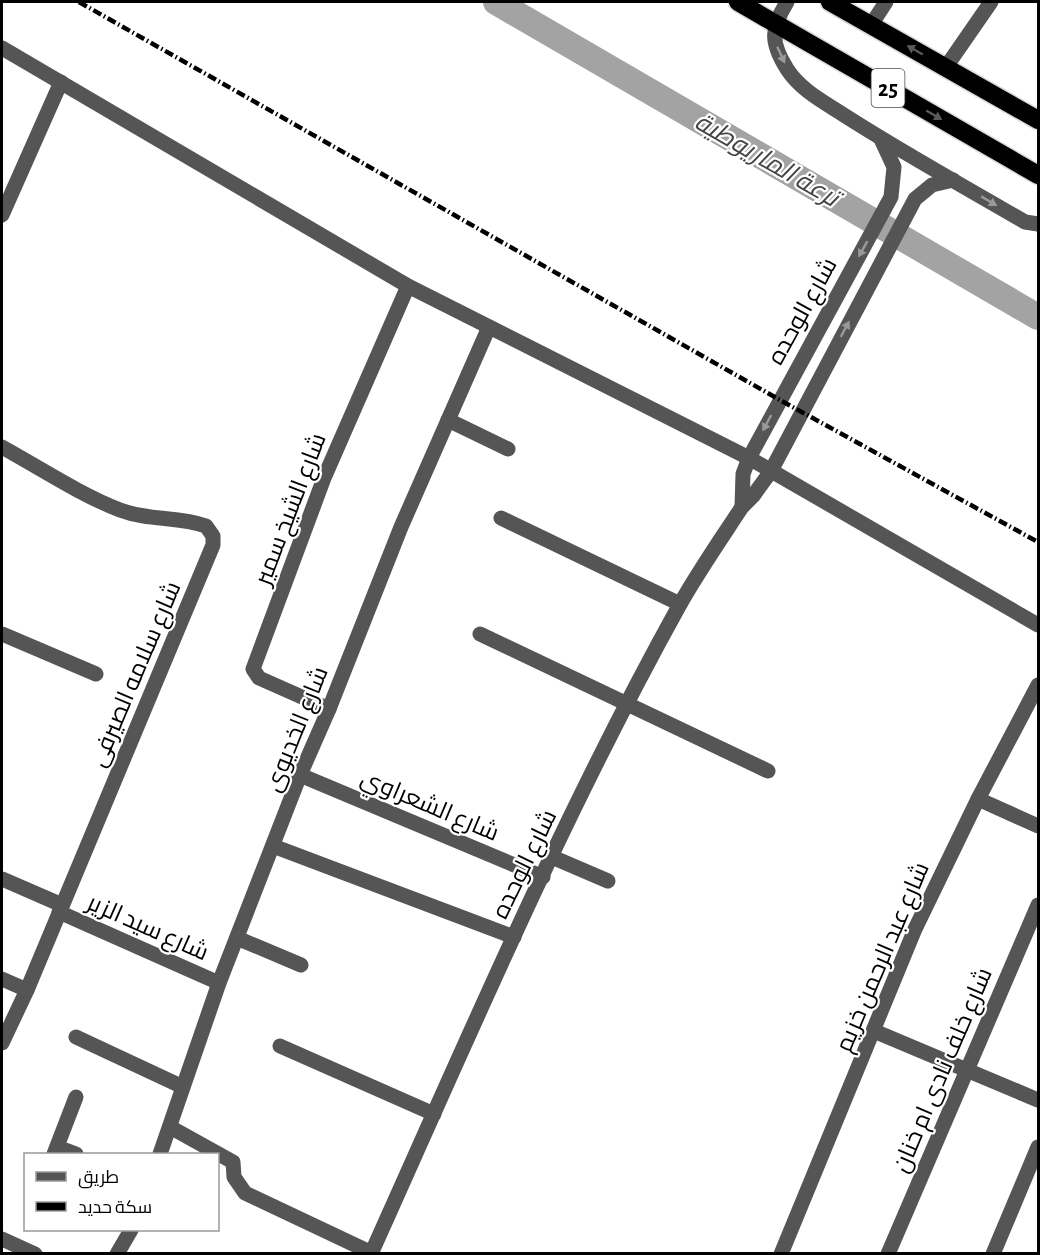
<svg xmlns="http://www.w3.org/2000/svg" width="1040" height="1255" font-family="'Alegreya Sans',Cairo,sans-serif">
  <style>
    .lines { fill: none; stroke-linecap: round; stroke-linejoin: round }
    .canal { stroke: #a3a3a3; stroke-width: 26 }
    .highway-casing { stroke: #dbdbdb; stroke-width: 21 }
    .minor { stroke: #555; stroke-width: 15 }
    .highway { stroke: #000; stroke-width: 18 }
    .rail { stroke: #000; stroke-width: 4.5; stroke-dasharray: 9 3 1.5 3; stroke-linecap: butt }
    .oneway { fill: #595959 }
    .oneway2 { fill: #999 }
    .labels { text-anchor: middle; stroke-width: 4.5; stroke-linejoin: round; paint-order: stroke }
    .shield { fill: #fff; stroke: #4c4c4c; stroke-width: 1.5 }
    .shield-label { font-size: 22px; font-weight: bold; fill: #000 }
    .street-label { font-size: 24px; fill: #000; stroke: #fff }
    .water-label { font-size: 26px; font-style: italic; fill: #444; stroke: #fff }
  </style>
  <rect width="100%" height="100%" fill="#fff"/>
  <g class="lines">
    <polyline class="canal" points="496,2 1038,317"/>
    <g class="highway-casing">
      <g id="highway">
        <polyline points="738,2 1038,175"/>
        <polyline points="830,2 1038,120"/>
      </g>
    </g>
    <g class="minor">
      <path d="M787,2C771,28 770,42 787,69C801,91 826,103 847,117C905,154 965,187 1025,222L1038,224"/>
      <polyline points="871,25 886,2"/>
      <polyline points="2,48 408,286 749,458 1038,625"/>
      <polyline points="946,67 991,2"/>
      <polyline points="2,215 61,82"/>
      <polyline points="448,420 508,449"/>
      <path d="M2,447C40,468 81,495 120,510C149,521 178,516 206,526L213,536V545L27,990L2,1043"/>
      <polyline points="742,507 743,474 749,458 891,197 894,167 881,139"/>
      <polyline points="501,518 680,604"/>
      <polyline points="2,634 96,674"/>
      <polyline points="480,634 768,771"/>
      <polyline points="329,709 259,678 253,669 324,478 408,286"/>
      <polyline points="300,775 543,877"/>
      <polyline points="978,799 1038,826"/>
      <polyline points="273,846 514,937"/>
      <polyline points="552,857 608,881"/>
      <polyline points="2,879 62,905"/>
      <polyline points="59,912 219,983"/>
      <polyline points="237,938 301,965"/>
      <polyline points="2,979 27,990"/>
      <polyline points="874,1031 1038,1100"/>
      <polyline points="76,1037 183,1087"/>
      <polyline points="280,1046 434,1114"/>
      <polyline points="170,1127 233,1162 234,1177 245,1193 372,1253"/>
      <polyline points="57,1147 76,1154"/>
      <polyline points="54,1154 76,1097"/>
      <polyline points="160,1154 219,983 300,775 329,709 401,527 489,327"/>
      <polyline points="2,1239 35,1254"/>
      <polyline points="117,1254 131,1230"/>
      <path d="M371,1254C469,1036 563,815 679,606C698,572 721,539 742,507L753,496L771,471L915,199L932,185L953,180"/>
      <polyline points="781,1254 915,929 978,799 1038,685"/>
      <polyline points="888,1254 1038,905"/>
      <polyline points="993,1254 1038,1147"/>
    </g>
    <use href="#highway" class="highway"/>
    <polyline class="rail" points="79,2 780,400 1038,542"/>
  </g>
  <defs><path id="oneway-solid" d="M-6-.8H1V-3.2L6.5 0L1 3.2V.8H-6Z" transform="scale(1.5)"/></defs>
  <g class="oneway">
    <use href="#oneway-solid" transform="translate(915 50) rotate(-150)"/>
    <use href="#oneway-solid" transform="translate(934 115) rotate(30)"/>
  </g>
  <g class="oneway2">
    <use href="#oneway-solid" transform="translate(781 55) rotate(65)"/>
    <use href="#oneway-solid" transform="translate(989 201) rotate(31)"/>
    <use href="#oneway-solid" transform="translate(863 249) rotate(119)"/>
    <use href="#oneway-solid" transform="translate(845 329) rotate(-62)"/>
    <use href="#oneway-solid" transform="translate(767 423) rotate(118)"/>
  </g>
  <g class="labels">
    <rect class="shield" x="871.5" y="69" width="33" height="38" rx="4.5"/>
    <g class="shield-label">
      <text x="888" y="96">25</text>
    </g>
    <g class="street-label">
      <text transform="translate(802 311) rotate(-61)" y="8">شارع الوحده</text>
      <text transform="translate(290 509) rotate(-69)" y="8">شارع الشيخ سمير</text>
      <text transform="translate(135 674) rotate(-67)" y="8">شارع سلامه الصيرفى</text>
      <text transform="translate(296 729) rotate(-68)" y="8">شارع الخديوى</text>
      <text transform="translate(430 805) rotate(23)" y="8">شارع الشعراوي</text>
      <text transform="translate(524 864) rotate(-64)" y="8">شارع الوحده</text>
      <text transform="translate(148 927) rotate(24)" y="8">شارع سيد الزير</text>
      <text transform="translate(882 957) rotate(-67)" y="8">شارع عبد الرحمن خزيم</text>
      <text transform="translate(942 1070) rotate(-67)" y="8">شارع خلف نادى ام خنان</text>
    </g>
    <g class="water-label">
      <text transform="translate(767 159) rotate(30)" y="9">ترعة الماريوطية</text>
    </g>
  </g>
  <rect width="1040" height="1255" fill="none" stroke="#000000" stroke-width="6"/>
  <rect x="24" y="1153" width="195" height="78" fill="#ffffff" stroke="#999999" stroke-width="1.5"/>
  <rect x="36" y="1172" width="30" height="9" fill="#555555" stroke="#999999" stroke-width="1.5"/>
  <text x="78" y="1183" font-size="18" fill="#000000">طريق</text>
  <rect x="36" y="1202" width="30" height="9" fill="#000000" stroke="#999999" stroke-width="1.5"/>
  <text x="78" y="1213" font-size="18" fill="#000000">سكة حديد</text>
</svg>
